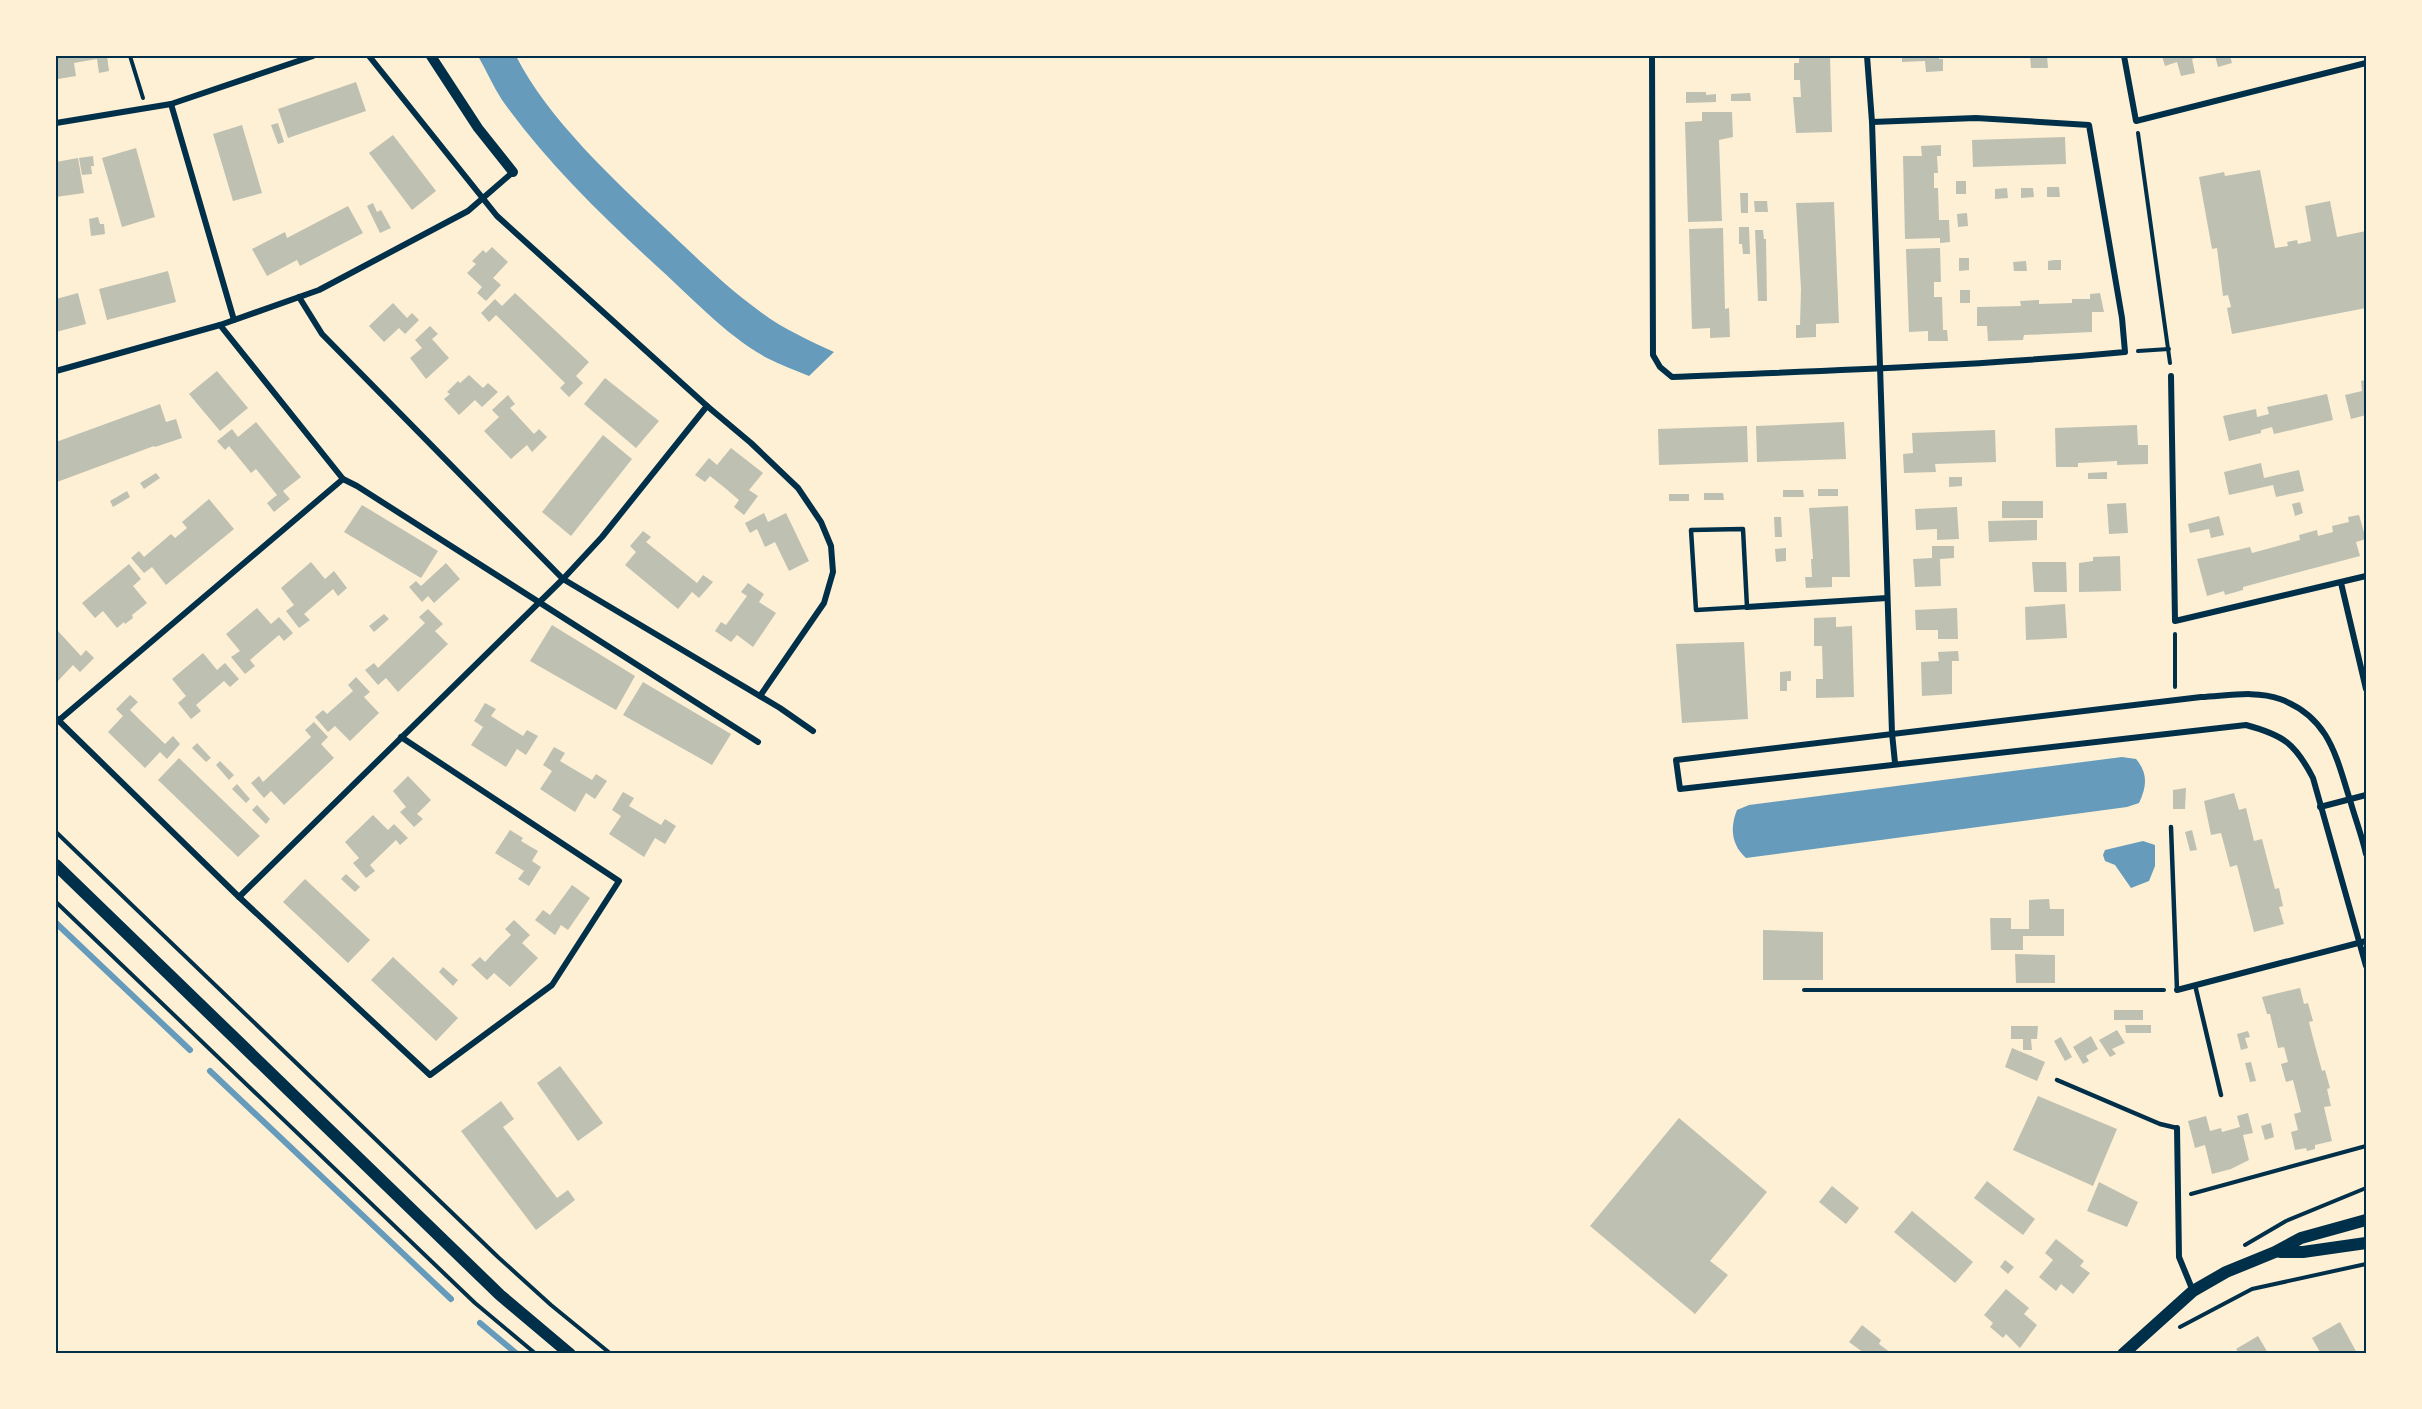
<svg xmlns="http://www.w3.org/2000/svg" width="2422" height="1409" font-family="'Public Sans',sans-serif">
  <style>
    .water { fill: #669bbc }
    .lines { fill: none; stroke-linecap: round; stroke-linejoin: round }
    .stream { stroke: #669bbc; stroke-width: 6 }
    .building { fill: #bec0b2 }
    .path { stroke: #003049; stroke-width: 4 }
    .service { stroke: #003049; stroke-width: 4.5 }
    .minor { stroke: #003049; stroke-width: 6 }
    .tertiary { stroke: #003049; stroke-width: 10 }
    .secondary { stroke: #003049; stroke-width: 12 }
    .neatline { fill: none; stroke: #003049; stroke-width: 2 }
  </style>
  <rect width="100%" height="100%" fill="#fdf0d5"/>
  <g class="water">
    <path d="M478,56H516C548,119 614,180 665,228C695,256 725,286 758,310C781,328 808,340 834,352L809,376C795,370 781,365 767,358C727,336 694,300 661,270C604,218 547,163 502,100C493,86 486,70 478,56Z"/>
    <path d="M2122,757L2136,759C2148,773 2147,786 2139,803L2127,807L1746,858C1731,845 1730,827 1737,810L1749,805Z"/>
    <polygon points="2143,841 2155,845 2155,866 2149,881 2131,888 2115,865 2105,861 2103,855 2105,850"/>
  </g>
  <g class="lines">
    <g class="stream">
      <polyline points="56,923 190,1050"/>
      <polyline points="210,1071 451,1299"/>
      <polyline points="480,1323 517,1354"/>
    </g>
  </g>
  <g class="building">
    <polygon points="56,56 107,56 109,71 99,73 97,59 74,63 76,76 58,79"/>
    <polygon points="1799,56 1830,56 1832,132 1796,133 1793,97 1801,97 1800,80 1794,80 1794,63 1799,63"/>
    <polygon points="1902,56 1939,56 1939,59 1943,59 1943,71 1926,72 1925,61 1902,62"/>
    <polygon points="2030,56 2047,56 2048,68 2031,68"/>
    <polygon points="2162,56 2201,56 2192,59 2195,73 2181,76 2177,62 2165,66"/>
    <polygon points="2215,56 2230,56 2232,63 2218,67"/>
    <polygon points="356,82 366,111 288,138 278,109"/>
    <polygon points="1686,92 1706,92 1706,95 1716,94 1716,102 1686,103"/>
    <polygon points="1750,93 1751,101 1731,101 1731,94"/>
    <polygon points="1702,112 1732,112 1733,137 1719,140 1722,221 1688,222 1685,122 1702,121"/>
    <polygon points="278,123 284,142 278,144 271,125"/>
    <polygon points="242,125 262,193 233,201 213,134"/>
    <polygon points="393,135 436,191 412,210 369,153"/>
    <polygon points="2065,137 2066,164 1973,167 1972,140"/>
    <polygon points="1941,145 1941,156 1937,156 1938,173 1934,173 1934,188 1938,188 1939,220 1949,220 1950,242 1940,243 1940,238 1905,239 1903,156 1922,156 1921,146"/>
    <polygon points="136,148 155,217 122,227 102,158"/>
    <polygon points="93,156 94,166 91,166 92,174 82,175 79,158"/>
    <polygon points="78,158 84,193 56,197 56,162"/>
    <polygon points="2260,170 2275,248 2288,246 2287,242 2297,240 2298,244 2311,241 2305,206 2330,201 2337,237 2366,231 2366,308 2232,334 2227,308 2231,307 2228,295 2223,296 2217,248 2212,249 2199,177 2224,172 2225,176"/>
    <rect x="1956" y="181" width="10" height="13"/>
    <polygon points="2047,187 2059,187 2060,197 2047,197"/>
    <polygon points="2007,188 2008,198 1995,199 1995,189"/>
    <polygon points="2021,188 2033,188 2034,197 2021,198"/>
    <polygon points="1740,193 1748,193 1748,213 1741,213"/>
    <polygon points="1754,201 1767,201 1768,212 1755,212"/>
    <polygon points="1834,202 1839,323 1816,324 1816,337 1796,338 1796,325 1800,325 1801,289 1796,203"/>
    <polygon points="373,203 377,212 381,210 391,228 380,233 367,206"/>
    <polygon points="348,206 363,233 300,266 297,260 267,276 252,249 285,232 287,238"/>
    <polygon points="1967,213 1968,226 1958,227 1957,214"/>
    <polygon points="98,217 100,224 104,224 105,234 91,236 89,219"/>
    <polygon points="1739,227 1749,227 1750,254 1743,254 1742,244 1739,244"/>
    <polygon points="1723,228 1725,309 1729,308 1730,337 1710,338 1710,328 1692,329 1689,229"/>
    <polygon points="1755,230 1763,230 1764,239 1766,239 1767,301 1758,301"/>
    <polygon points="492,247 508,262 493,278 501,285 486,301 477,293 482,287 467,273 476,264 472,261 483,250 486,253"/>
    <polygon points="1940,248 1941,282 1934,282 1934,297 1942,297 1943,330 1947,330 1948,341 1928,341 1928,331 1909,332 1906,249"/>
    <polygon points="1959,258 1969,258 1969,270 1959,271"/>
    <polygon points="2054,260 2061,260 2061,270 2048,270 2048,261"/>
    <polygon points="2026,261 2027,271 2014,271 2013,262"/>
    <polygon points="168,271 176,302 107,320 99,289"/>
    <rect x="1960" y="290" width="10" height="13"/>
    <polygon points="78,293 86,324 56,332 56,299"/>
    <polygon points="515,293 589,362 576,376 583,383 569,397 560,388 565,383 496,315 489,322 481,313 495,299 502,306"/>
    <polygon points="2100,293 2104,312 2092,312 2092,332 2024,335 2023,340 1988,341 1987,326 1977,326 1977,307 2021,306 2020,301 2039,300 2039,304 2072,303 2072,299 2090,299 2090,294"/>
    <polygon points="393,303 407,318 412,313 419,320 405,334 399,328 384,342 369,326"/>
    <polygon points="430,326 438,334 432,339 449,358 426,379 410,358 422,348 415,340"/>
    <polygon points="217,371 248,408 220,431 189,394"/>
    <polygon points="469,375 483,388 488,383 498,392 482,407 475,400 459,415 444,399 450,394 447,392 458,381 460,383"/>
    <polygon points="605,378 659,421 636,448 584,404"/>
    <polygon points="2366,380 2366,415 2351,419 2345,395 2362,391 2361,381"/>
    <polygon points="2327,394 2333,420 2274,434 2272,427 2261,430 2261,433 2229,441 2223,416 2256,409 2257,417 2269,414 2267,407"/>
    <polygon points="508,395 515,404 510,408 534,434 539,429 547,437 532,452 527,445 511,459 484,431 499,417 492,410"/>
    <polygon points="160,404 166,422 176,419 182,438 155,447 154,446 57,482 56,476 56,442"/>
    <polygon points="256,422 301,477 283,491 290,499 274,512 267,503 277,495 256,469 251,473 229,446 225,450 217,441 232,429 238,437"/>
    <polygon points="1844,422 1846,459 1757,462 1756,426"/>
    <polygon points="2137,425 2138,445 2148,445 2148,464 2117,465 2117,461 2078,463 2078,467 2056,467 2055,428"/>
    <polygon points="1747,426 1748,462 1659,465 1658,429"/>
    <polygon points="1995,430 1996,462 1935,464 1936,472 1904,473 1903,454 1913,453 1912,433"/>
    <polygon points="603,435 632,459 571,536 542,512"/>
    <polygon points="731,448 763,473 749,490 758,496 744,515 734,507 739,500 725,488 710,476 705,482 695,475 709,458 717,465"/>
    <polygon points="2261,463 2264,478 2299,470 2304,491 2276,497 2273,485 2229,495 2224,472"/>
    <polygon points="2107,472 2107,479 2088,479 2088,473"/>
    <polygon points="156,473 160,478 144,489 140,483"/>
    <polygon points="1949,477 1962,477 1962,486 1949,487"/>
    <rect x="1818" y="489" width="20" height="7"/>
    <polygon points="1783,490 1803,490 1804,497 1783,497"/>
    <polygon points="127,491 130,497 113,507 110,501"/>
    <polygon points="1704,493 1723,493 1724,500 1704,500"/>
    <rect x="1669" y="494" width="20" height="7"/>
    <polygon points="209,499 234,529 166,585 152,567 144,573 131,558 139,551 144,557 171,534 175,538 187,528 182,522"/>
    <rect x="2002" y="501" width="41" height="17"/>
    <polygon points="2300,502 2303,513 2295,516 2292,504"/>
    <polygon points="2126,503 2128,533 2109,534 2107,504"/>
    <polygon points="362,505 438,551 421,578 344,532"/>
    <polygon points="1848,506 1850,577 1832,577 1832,587 1806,588 1805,577 1812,577 1811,559 1813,559 1809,508"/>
    <polygon points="1957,507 1959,539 1937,540 1937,529 1916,530 1915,509"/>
    <polygon points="764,513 768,522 786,513 809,561 789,571 775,542 765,547 757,529 750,533 745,523"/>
    <polygon points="2359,515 2366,539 2356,542 2360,556 2243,587 2243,590 2225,595 2224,591 2207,596 2197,559 2250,547 2252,553 2300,540 2299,535 2317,530 2318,536 2333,532 2332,526 2349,522 2348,517"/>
    <polygon points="2219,516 2224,535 2211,538 2209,529 2190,533 2188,524"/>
    <polygon points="1774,517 1781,517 1782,537 1775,537"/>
    <polygon points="2037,520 2037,540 1989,542 1988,521"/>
    <polygon points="643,531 651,537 646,542 697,583 703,575 713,582 699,598 692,592 678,609 625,565 636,552 630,546"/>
    <polygon points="1932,546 1954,546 1954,558 1940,559 1941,586 1915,587 1913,559 1932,558"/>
    <polygon points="1786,548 1786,561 1776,562 1775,549"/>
    <polygon points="2120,556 2121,591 2079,592 2079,563 2093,561 2093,557"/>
    <polygon points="311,562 325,579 334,571 347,588 338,596 333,589 304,614 310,620 299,628 286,611 294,605 281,588"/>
    <polygon points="2032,562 2066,562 2067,592 2034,592"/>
    <polygon points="446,563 460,579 434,603 428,596 422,602 409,587 416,581 421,586"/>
    <polygon points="129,564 141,579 133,586 147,603 132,615 133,618 125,624 124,622 117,628 103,611 95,618 82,603"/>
    <polygon points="748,583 764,594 759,602 776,613 753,647 737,635 731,642 715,631 721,622 726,625 747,596 741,592"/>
    <polygon points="2065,604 2067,638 2026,640 2025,607"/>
    <polygon points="257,608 271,624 279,617 293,633 284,641 279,635 250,660 255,666 245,674 231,657 240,651 226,634"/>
    <polygon points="1957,608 1958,639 1938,639 1938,630 1916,630 1915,610"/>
    <polygon points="428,609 443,624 435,631 448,644 398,692 386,678 378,685 365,670 374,663 378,668 425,623 419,617"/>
    <polygon points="384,614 389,619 374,632 369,626"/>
    <polygon points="1836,617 1836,627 1852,626 1854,697 1816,698 1816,679 1823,679 1822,646 1814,646 1814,618"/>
    <polygon points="552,625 635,676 616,710 530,661"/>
    <polygon points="57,630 81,656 86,650 94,658 80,672 73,665 57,682"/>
    <polygon points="1744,642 1748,719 1682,723 1676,644"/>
    <polygon points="1958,651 1959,661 1952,661 1952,694 1922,696 1921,662 1939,661 1938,652"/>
    <polygon points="203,653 217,670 225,663 239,679 230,687 224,681 196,705 201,711 191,719 178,703 186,696 172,679"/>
    <polygon points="1791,671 1791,681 1787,681 1787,691 1780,691 1780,672"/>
    <polygon points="356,677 370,692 364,697 379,713 350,741 335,726 328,732 315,717 323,710 327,714 353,691 348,685"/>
    <polygon points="643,682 731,734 712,765 623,715"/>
    <polygon points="130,695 138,702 130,710 142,722 165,744 173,736 180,744 167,759 160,752 145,768 108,732 123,716 116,709"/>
    <polygon points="485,703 496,709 491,716 523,736 527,730 538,736 526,755 517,749 506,767 471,745 483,727 474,721"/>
    <polygon points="314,722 328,737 321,744 334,758 284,805 271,791 264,798 251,783 259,776 263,782 311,737 305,730"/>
    <polygon points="197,743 211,758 206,762 192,748"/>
    <polygon points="554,747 565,753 560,761 592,780 596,774 607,781 595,799 586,793 575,812 540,789 552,771 543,765"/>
    <polygon points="179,758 260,836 238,857 158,780"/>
    <polygon points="220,761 234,775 229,780 216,765"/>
    <polygon points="408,776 431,800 417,814 423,819 414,827 400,812 406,807 393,791"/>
    <polygon points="237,784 250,799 246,803 232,789"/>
    <polygon points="2186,788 2185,809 2173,809 2173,790"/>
    <polygon points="623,792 634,798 629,806 661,825 665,819 676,826 665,844 655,838 644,857 609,834 621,816 612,810"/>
    <polygon points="2234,793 2239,810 2246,808 2254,841 2262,839 2275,889 2279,888 2283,906 2279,907 2284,924 2254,932 2237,865 2230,867 2221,833 2211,835 2204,801"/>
    <polygon points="257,805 270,819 266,824 252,810"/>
    <polygon points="373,815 388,830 394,824 408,838 400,845 396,840 370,865 375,871 366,878 353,863 359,858 345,842"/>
    <polygon points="510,830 523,838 521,841 538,851 532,861 541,867 529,886 518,879 524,871 495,853"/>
    <polygon points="2192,830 2197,850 2190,851 2185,832"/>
    <polygon points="346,874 360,887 355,892 341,879"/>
    <polygon points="305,879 370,940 348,963 283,902"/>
    <polygon points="572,885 590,898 568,930 561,925 555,935 535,920 543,910 550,915"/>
    <polygon points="2049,899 2050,909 2064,909 2064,936 2023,936 2023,950 1991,950 1990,918 2011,918 2011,929 2029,929 2029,900"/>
    <polygon points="514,920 530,935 522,943 538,958 510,987 494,973 487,980 471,965 480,957 485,962 498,948 511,935 505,929"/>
    <polygon points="1763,930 1823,932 1823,980 1763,980"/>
    <polygon points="2015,954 2055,955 2055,983 2016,983"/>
    <polygon points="393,957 458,1018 436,1041 371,980"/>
    <polygon points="443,967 458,980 453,986 439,972"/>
    <polygon points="2300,988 2304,1004 2308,1003 2313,1021 2309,1022 2313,1038 2322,1071 2325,1070 2330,1088 2327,1089 2331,1106 2324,1107 2332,1141 2315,1145 2315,1149 2307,1151 2306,1148 2295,1150 2291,1132 2298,1130 2294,1114 2301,1112 2293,1080 2286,1082 2281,1064 2288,1062 2284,1047 2278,1048 2270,1014 2267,1014 2262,997"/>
    <rect x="2114" y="1010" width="29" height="10"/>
    <polygon points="2125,1025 2151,1025 2151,1033 2126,1033"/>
    <polygon points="2011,1026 2038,1026 2037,1039 2031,1039 2032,1050 2023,1050 2023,1039 2011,1039"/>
    <polygon points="2117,1030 2125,1043 2112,1049 2116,1054 2110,1057 2099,1040"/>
    <polygon points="2248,1031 2250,1037 2245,1038 2248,1048 2241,1050 2237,1034"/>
    <polygon points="2091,1036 2098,1049 2086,1056 2089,1061 2083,1064 2073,1047"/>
    <polygon points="2061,1037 2072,1057 2065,1061 2054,1041"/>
    <polygon points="2012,1048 2045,1062 2037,1081 2005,1067"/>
    <polygon points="2251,1062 2256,1081 2250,1082 2245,1063"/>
    <polygon points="560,1066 603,1123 578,1141 537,1083"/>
    <polygon points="2038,1096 2117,1129 2093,1186 2013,1150"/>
    <polygon points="501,1101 514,1119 503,1127 557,1198 568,1190 575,1200 536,1230 461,1131"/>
    <polygon points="2248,1113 2253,1133 2243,1135 2249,1160 2231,1169 2212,1174 2205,1145 2195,1148 2188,1121 2206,1116 2210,1131 2221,1128 2222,1132 2240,1127 2237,1116"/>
    <polygon points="1679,1118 1767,1192 1710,1261 1728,1275 1695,1314 1590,1226"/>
    <polygon points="2271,1123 2274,1137 2265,1140 2261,1126"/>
    <polygon points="1987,1181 2035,1219 2023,1235 1974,1198"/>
    <polygon points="2099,1182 2138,1202 2127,1227 2087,1211"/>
    <polygon points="1832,1186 1859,1208 1846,1224 1819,1202"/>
    <polygon points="1912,1211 1973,1262 1955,1283 1894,1232"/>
    <polygon points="2056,1239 2084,1261 2080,1266 2090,1273 2073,1294 2061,1284 2056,1291 2039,1277 2053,1260 2045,1253"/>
    <polygon points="2005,1260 2014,1267 2008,1274 2000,1267"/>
    <polygon points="2006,1289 2029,1308 2024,1314 2037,1325 2020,1348 2006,1334 2003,1338 1990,1327 1993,1323 1984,1315"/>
    <polygon points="2340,1322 2357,1353 2318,1353 2320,1352 2312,1338"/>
    <polygon points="1862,1325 1881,1340 1879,1344 1891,1353 1864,1353 1849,1342"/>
    <polygon points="2258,1336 2268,1353 2239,1353 2236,1349"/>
  </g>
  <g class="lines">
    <g class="path">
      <polyline points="130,56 143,98"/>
      <polyline points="2138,133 2170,363"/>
      <polyline points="2138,351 2169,349"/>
      <polyline points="2175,687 2175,634"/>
      <polyline points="56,832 498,1257 551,1305 611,1354"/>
      <polyline points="56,902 475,1303 536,1354"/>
      <polyline points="1804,990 2164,990"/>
      <polyline points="2191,1194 2366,1146"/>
      <polyline points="2245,1245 2286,1221 2366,1188"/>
      <polyline points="2180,1327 2252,1289 2366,1264"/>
    </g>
    <g class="service">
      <polygon points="1743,529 1747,607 1696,610 1691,530"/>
      <polyline points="2171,827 2177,990"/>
      <polyline points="2195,985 2221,1095"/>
      <polyline points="2057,1080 2160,1124 2177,1128"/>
    </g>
    <g class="minor">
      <path d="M1652,56L1653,355L1660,367L1672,377C1823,371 1974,366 2125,352L2122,318L2089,125L1976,118L1872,122"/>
      <polyline points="1867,56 1872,122 1892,733 1895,763"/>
      <polyline points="2124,56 2136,121 2366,63"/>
      <polyline points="171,104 234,320"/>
      <polyline points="56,123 171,104 313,56"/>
      <polyline points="299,297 322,334 563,579 780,708 813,731"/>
      <polyline points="56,371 220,325 319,290 468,211 513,172"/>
      <polyline points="2171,376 2175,621 2366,576"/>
      <polyline points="707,406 751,443 798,488 821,522 831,546 833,572 824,603 760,696"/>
      <polyline points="343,479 357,486 758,742"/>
      <polyline points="2341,583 2366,689"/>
      <polyline points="1747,607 1887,598"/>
      <polyline points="56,718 239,897 563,579 602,537 707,406 497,216 369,56"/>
      <polyline points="58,721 343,479 220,325"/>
      <polyline points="2320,807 2366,795"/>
      <path d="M2366,854C2362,836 2355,818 2350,800C2336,756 2329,717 2280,699C2256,690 2226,696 2201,697L1676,760L1680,789L2246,725C2283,735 2295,743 2313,778L2366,966"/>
      <polyline points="239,897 430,1075 552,985 619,881 401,737"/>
      <polyline points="2177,990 2366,941"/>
      <polyline points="2177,1128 2179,1257 2193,1291"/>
    </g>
    <polyline class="tertiary" points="431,56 478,128 513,172"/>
    <g class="secondary">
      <polyline points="56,865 500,1295 570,1354"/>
      <polyline points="2280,1252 2303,1252 2366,1243"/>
      <polyline points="2123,1354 2193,1291 2226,1272 2275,1252 2301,1238 2366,1220"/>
    </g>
  </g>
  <rect width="2422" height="1409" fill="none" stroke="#fdf0d5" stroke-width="114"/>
  <rect x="57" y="57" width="2308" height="1295" class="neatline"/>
</svg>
